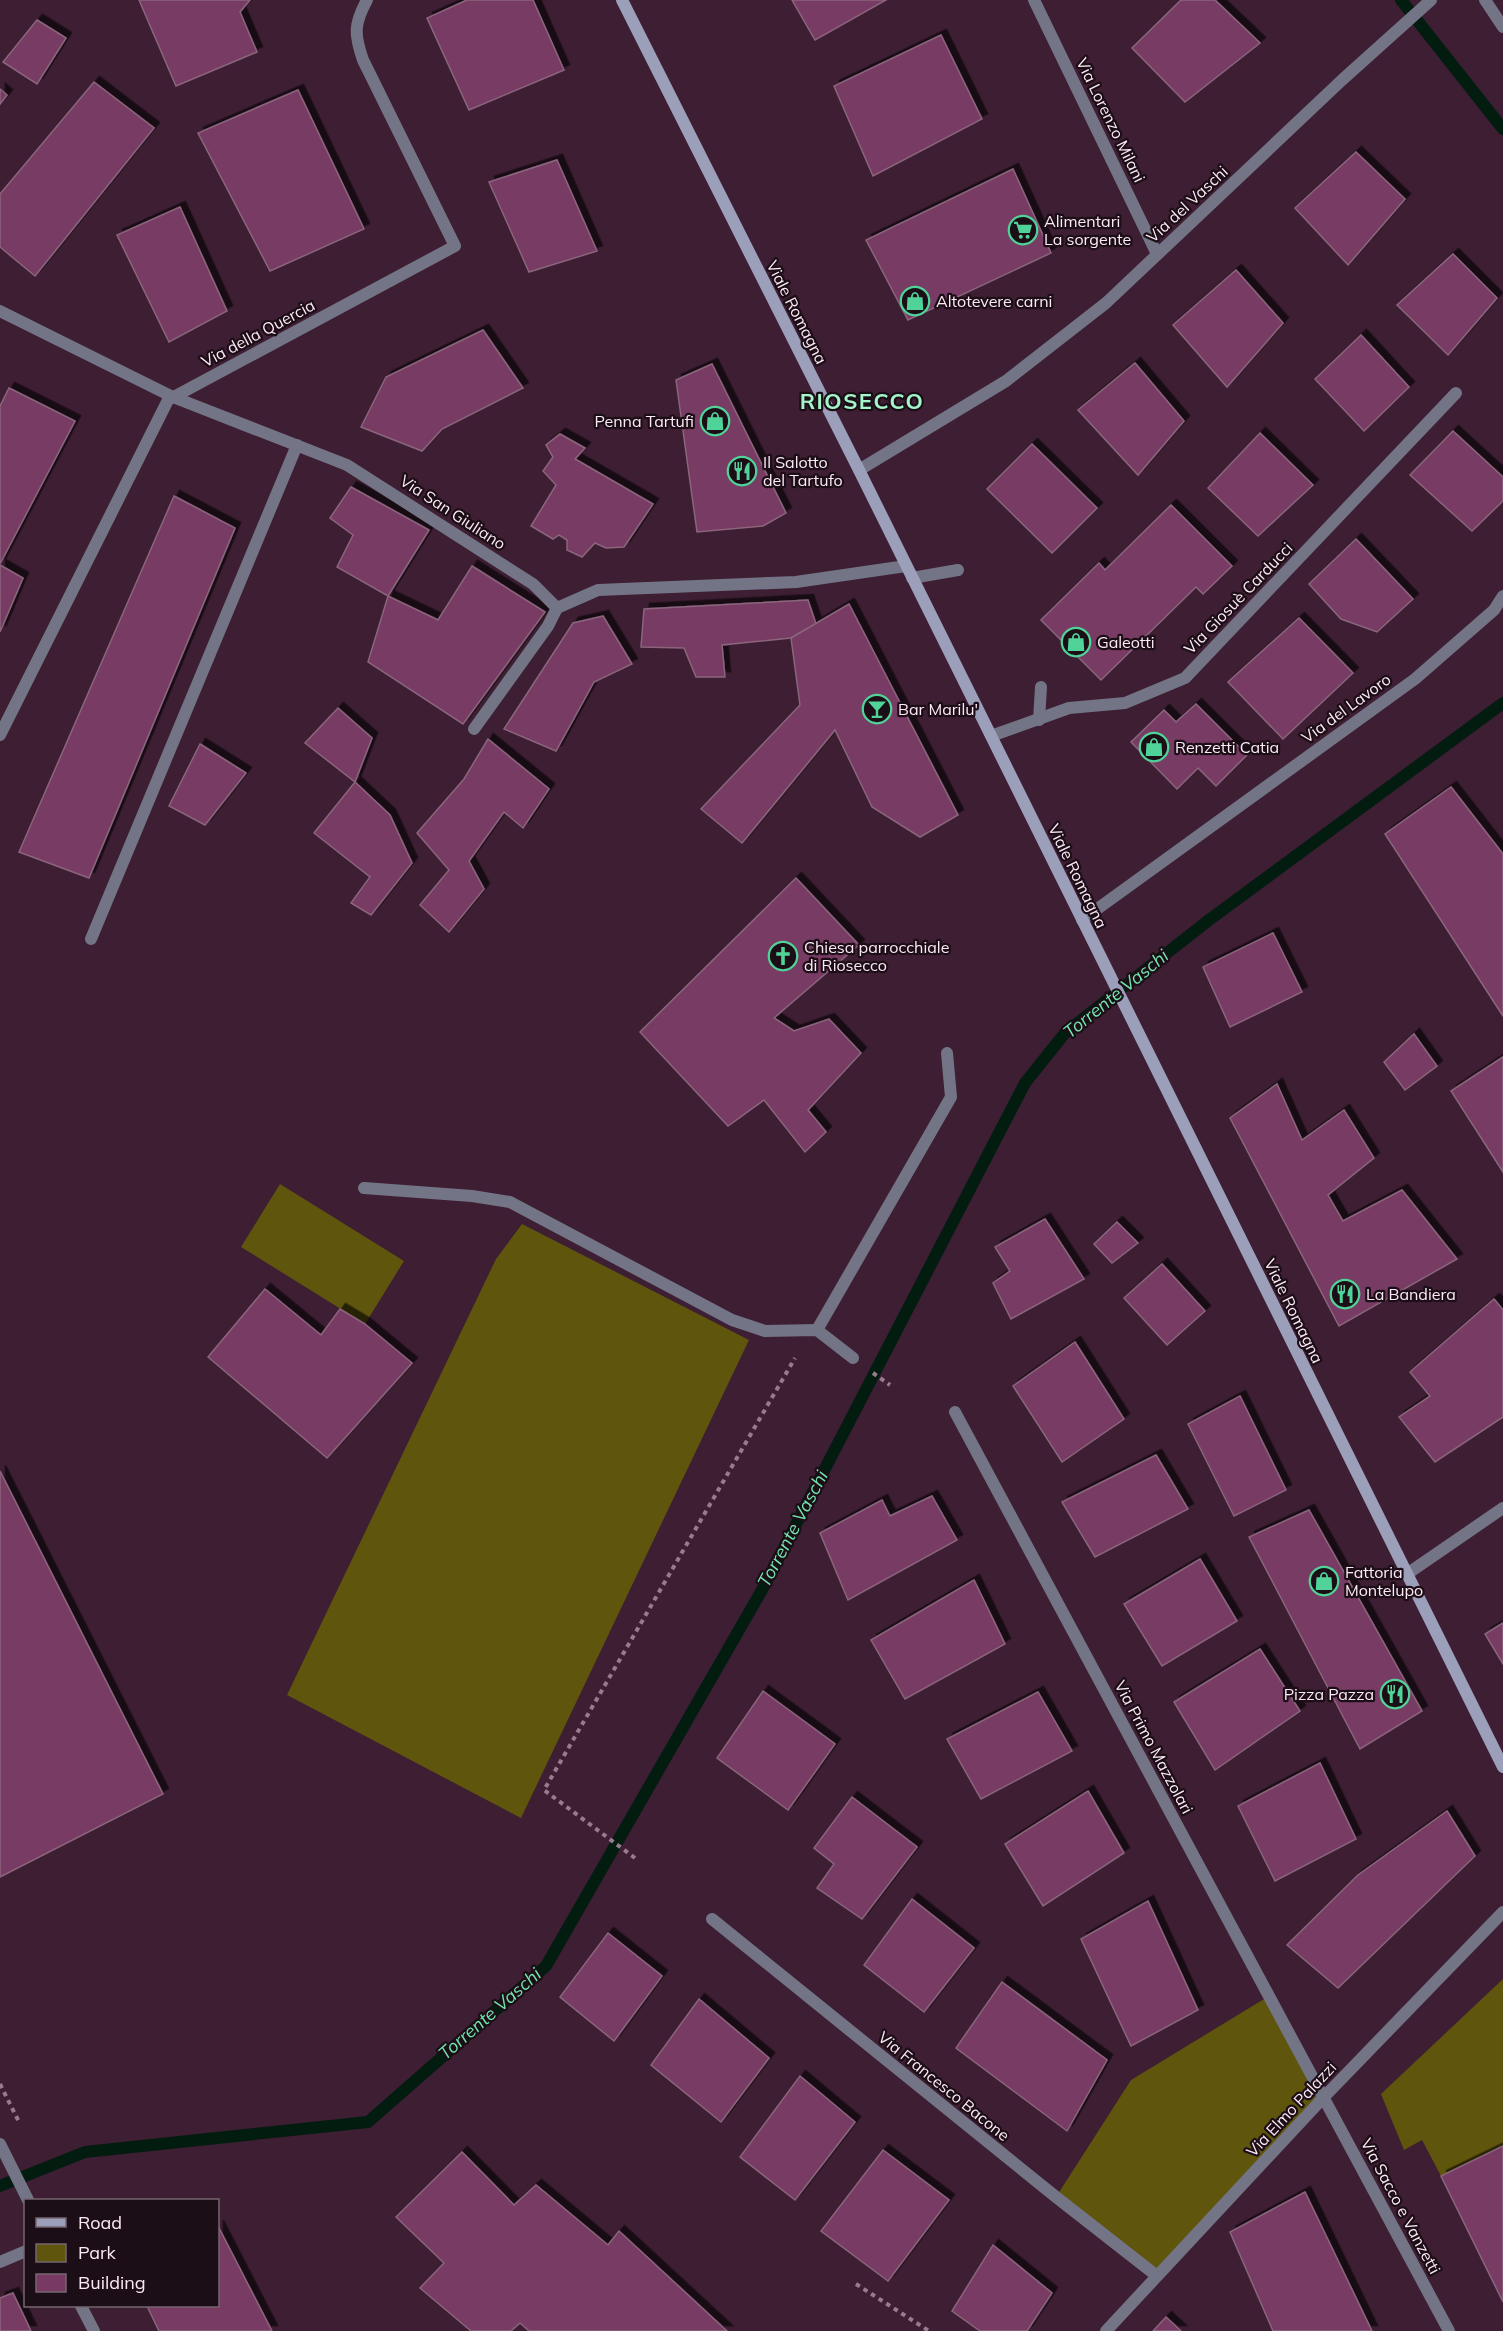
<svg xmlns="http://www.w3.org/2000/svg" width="1503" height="2331" font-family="Mulish,sans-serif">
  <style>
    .green { fill: #5f550d }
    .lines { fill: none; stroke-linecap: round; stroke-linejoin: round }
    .stream { stroke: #031c10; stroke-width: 12 }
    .building { fill: #783a64; stroke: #8a657c; stroke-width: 1.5; filter: url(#shadow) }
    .path { stroke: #967c8d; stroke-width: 4; stroke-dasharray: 4.5 4.5; stroke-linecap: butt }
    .service { stroke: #737586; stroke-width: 12 }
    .minor { stroke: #737586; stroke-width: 12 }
    .tertiary { stroke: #737586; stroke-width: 12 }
    .secondary { stroke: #9c9fba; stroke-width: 12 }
    .labels { text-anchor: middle; stroke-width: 4.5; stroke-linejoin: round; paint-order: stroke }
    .street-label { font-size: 16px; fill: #fee9f6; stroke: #1c0e17 }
    .poi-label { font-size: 16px; fill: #fee9f6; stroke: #1c0e17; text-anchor: start }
    .water-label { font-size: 18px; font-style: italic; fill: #73e6ae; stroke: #1c0e17 }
    .district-label { font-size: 22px; font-weight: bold; letter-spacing: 1.5px; fill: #a4f5ca; stroke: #1c0e17 }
  </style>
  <defs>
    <filter id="shadow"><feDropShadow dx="5.5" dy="-5.5" stdDeviation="0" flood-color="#0009"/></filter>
  </defs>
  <rect width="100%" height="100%" fill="#3d1e33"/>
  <g class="green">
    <polygon points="280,1184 404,1261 365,1324 241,1247"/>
    <polygon points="522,1224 749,1340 521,1818 287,1695 496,1259"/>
    <polygon points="1503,1979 1503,2146 1441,2176 1422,2140 1404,2150 1381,2094"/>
    <polygon points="1269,1996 1324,2097 1157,2276 1056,2197 1131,2080"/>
  </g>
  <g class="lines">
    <g class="stream">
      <polyline points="1401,0 1503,129"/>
      <polyline points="0,2186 85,2152 368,2122 546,1966 762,1590 1025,1083 1065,1033 1209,920 1503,703"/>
    </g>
  </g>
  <g class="building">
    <polygon points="139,0 250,0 240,12 257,52 176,86"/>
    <polygon points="467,0 533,0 564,70 469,110 427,18"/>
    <polygon points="792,0 886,0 815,40"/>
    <polygon points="1181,0 1215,0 1260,43 1185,102 1132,48"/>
    <polygon points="37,20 66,38 37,84 3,62"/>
    <polygon points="941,35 982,119 873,176 834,86"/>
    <polygon points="94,82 154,128 35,276 0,247 0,194"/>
    <polygon points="0,89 7,95 0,104"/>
    <polygon points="298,90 364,229 270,271 198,133"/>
    <polygon points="1356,152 1405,199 1348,265 1295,208"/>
    <polygon points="557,160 597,251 529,272 489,182"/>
    <polygon points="1013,169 1051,253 908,320 866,240"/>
    <polygon points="180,207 227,311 169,342 117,235"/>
    <polygon points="1453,254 1497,298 1448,355 1397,305"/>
    <polygon points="1236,270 1283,323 1227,387 1173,325"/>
    <polygon points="483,330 523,388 442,429 422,451 361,427 386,377"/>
    <polygon points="1361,335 1409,387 1364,431 1315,379"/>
    <polygon points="1135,363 1184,421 1138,475 1078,410"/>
    <polygon points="712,364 786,513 763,526 697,532 676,380"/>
    <polygon points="9,388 75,421 0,564 0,406"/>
    <polygon points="1453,431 1503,477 1503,501 1472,531 1410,475"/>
    <polygon points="1260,433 1313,485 1258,536 1208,488"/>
    <polygon points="560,434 585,448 575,459 653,504 624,547 606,548 595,543 582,557 567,550 567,540 559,535 553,539 531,526 556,485 543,471 553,457 546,445"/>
    <polygon points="1032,444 1097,508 1052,553 987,489"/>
    <polygon points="351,487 429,530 388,596 337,567 353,535 330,518"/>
    <polygon points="174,496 235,528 89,878 19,852"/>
    <polygon points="1171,505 1232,566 1203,594 1196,587 1101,680 1041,620 1099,563 1105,570"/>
    <polygon points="1356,539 1413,599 1377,632 1341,619 1309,584"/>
    <polygon points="0,565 23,578 0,632"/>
    <polygon points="472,566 545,612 463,724 368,662 388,596 438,620"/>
    <polygon points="808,600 816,624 791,638 722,645 725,677 696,677 684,648 641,647 644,609"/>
    <polygon points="849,604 958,815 920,837 872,807 835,730 742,843 701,809 800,705 791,638"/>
    <polygon points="603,616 632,664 594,682 556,751 504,729 573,623"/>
    <polygon points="1299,618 1353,673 1283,739 1228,682"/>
    <polygon points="1196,704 1247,755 1216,786 1198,768 1177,789 1131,742 1164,710 1176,722"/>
    <polygon points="338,708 372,738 355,782 305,743"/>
    <polygon points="488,739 549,789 523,828 504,812 469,861 484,889 449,932 420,905 449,870 417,833 464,779"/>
    <polygon points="200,744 246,773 205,825 169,806"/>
    <polygon points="355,782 390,815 412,863 371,915 351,903 370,877 314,833"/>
    <polygon points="1451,787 1503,854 1503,1016 1385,834"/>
    <polygon points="796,878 859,945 774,1018 794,1031 829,1019 861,1053 808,1110 826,1132 805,1152 764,1100 728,1126 640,1032"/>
    <polygon points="1273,933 1302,992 1230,1027 1203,967"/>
    <polygon points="1414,1034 1437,1066 1405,1090 1384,1062"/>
    <polygon points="1503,1057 1503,1172 1451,1091"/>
    <polygon points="1277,1084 1302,1140 1344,1110 1374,1158 1328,1195 1343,1221 1402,1190 1457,1259 1339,1326 1230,1118"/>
    <polygon points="1045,1219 1084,1279 1011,1319 993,1283 1010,1271 995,1247"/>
    <polygon points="1117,1222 1138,1243 1112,1263 1094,1244"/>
    <polygon points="1162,1264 1205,1311 1167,1345 1124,1298"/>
    <polygon points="265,1289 321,1335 340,1309 365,1324 412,1363 327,1458 208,1357"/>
    <polygon points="1494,1299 1503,1310 1503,1417 1435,1462 1399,1417 1430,1396 1410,1372"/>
    <polygon points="1075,1342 1124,1419 1062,1462 1013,1386"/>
    <polygon points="1240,1396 1286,1490 1234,1516 1188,1424"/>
    <polygon points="1156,1455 1188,1509 1095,1557 1062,1502"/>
    <polygon points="0,1471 163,1794 0,1877"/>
    <polygon points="932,1496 957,1540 848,1600 820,1533 882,1500 890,1516"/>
    <polygon points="1309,1510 1422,1711 1360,1749 1249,1537"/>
    <polygon points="1200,1559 1237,1621 1162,1666 1124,1604"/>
    <polygon points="974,1580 1005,1644 905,1699 871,1640"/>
    <polygon points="1503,1623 1503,1664 1485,1634"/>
    <polygon points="1260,1649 1300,1711 1215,1770 1174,1702"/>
    <polygon points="763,1691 835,1744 788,1810 717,1758"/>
    <polygon points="1038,1692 1072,1751 981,1799 947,1739"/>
    <polygon points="1320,1763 1356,1839 1275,1881 1238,1806"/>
    <polygon points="1088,1791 1124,1853 1043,1906 1005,1844"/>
    <polygon points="852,1797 917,1847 862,1919 817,1888 834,1864 814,1848"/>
    <polygon points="1447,1811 1475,1856 1338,1988 1287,1945 1358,1875"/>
    <polygon points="912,1899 974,1948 924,2012 864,1965"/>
    <polygon points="1148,1901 1198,2010 1131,2046 1081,1939"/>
    <polygon points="608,1933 662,1976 614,2041 560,1997"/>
    <polygon points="1002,1982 1107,2060 1067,2131 956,2048"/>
    <polygon points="699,1999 769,2058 721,2122 651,2065"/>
    <polygon points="800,2076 855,2122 795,2200 740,2157"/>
    <polygon points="1503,2146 1503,2302 1441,2176"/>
    <polygon points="883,2150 949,2200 888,2281 821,2231"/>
    <polygon points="462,2152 514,2205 536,2185 608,2245 619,2231 727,2331 529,2331 520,2323 511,2331 471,2331 420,2288 444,2263 396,2217"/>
    <polygon points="1305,2192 1372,2331 1273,2331 1230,2232"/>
    <polygon points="218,2226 272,2331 159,2331 147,2306 218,2306"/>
    <polygon points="993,2245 1052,2293 1027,2331 980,2331 952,2311"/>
    <polygon points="13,2293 31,2331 0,2331 0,2298"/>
    <polygon points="1166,2317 1181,2331 1153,2331"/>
  </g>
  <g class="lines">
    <g class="path">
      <polyline points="873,1373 890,1385"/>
      <polyline points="635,1858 544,1790 795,1358"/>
      <polyline points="0,2084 20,2124"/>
      <polyline points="856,2284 929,2331"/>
    </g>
    <g class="service">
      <polyline points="912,578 958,570"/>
      <polyline points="1039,720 1041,687"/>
      <polyline points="91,939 297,445"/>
      <polyline points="364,1188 472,1196 510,1202 732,1320 765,1331 817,1330 853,1358"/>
      <polyline points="817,1330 951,1097 947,1053"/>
      <polyline points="0,2262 26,2251"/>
    </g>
    <g class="minor">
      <polyline points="1034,0 1157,254"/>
      <polyline points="1485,0 1503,27"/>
      <polyline points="0,311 173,397 347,465 533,584 557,608 598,590 796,582 906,566"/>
      <polyline points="859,470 1006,381 1106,303 1342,80 1431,0"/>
      <polyline points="474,729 548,626 557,608"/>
      <path d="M0,735L168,400L455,246L363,60C354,34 354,24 367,0"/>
      <polyline points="991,736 1069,708 1125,703 1185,678 1456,393"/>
      <polyline points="1082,920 1415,679 1494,610 1503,596"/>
      <polyline points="955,1412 1449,2331"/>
      <polyline points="712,1919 1056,2197 1157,2276"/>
      <polyline points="0,2144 28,2200"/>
      <polyline points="81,2306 94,2331"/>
      <polyline points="1106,2331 1324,2097 1503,1912"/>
    </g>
    <polyline class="tertiary" points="1407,1574 1503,1508"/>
    <polyline class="secondary" points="622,0 859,470 1503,1767"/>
  </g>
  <defs>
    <g id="supermarket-ring" transform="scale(1.5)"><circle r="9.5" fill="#1c0e17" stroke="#50d398" stroke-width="1.5"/><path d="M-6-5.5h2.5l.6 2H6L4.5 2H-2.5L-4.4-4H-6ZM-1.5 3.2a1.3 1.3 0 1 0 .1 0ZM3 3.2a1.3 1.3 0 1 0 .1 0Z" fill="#50d398"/></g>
    <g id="shop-ring" transform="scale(1.5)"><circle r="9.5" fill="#1c0e17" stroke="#50d398" stroke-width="1.5"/><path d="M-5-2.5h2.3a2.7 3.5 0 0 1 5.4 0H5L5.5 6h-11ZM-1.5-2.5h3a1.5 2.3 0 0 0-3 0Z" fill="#50d398"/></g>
    <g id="restaurant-ring" transform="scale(1.5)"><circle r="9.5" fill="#1c0e17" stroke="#50d398" stroke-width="1.5"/><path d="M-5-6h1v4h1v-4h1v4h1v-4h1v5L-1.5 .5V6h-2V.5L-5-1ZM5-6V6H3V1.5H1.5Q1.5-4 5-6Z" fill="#50d398"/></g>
    <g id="bar-ring" transform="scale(1.5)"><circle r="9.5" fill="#1c0e17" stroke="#50d398" stroke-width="1.5"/><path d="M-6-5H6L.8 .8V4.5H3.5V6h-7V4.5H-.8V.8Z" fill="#50d398"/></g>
    <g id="church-ring" transform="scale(1.5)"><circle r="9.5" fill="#1c0e17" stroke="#50d398" stroke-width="1.5"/><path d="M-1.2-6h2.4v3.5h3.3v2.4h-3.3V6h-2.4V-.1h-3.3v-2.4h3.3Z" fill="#50d398"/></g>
  </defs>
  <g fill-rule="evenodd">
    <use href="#supermarket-ring" x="1023" y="230"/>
    <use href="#shop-ring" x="915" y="301"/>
    <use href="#shop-ring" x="715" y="421"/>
    <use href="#restaurant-ring" x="742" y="471"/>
    <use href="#shop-ring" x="1076" y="642"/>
    <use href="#bar-ring" x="877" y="709"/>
    <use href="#shop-ring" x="1154" y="747"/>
    <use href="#church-ring" x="783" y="956"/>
    <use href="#restaurant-ring" x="1345" y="1294"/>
    <use href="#shop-ring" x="1324" y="1581"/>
    <use href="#restaurant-ring" x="1395" y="1694"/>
  </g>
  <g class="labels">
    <g class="street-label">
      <text transform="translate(1111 120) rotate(64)" y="6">Via Lorenzo Milani</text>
      <text transform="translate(1187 204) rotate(-43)" y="6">Via del Vaschi</text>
      <text transform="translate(797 312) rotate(63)" y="6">Viale Romagna</text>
      <text transform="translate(258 333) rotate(-28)" y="6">Via della Quercia</text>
      <text transform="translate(453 512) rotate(33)" y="6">Via San Giuliano</text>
      <text transform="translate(1238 598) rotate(-46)" y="6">Via Giosuè Carducci</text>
      <text transform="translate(1346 708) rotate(-36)" y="6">Via del Lavoro</text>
      <text transform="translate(1078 876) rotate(64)" y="6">Viale Romagna</text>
      <text transform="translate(1294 1311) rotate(64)" y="6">Viale Romagna</text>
      <text transform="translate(1154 1747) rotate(62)" y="6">Via Primo Mazzolari</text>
      <text transform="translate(944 2086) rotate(39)" y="6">Via Francesco Bacone</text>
      <text transform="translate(1291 2109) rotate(-47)" y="6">Via Elmo Palazzi</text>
      <text transform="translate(1401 2206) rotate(62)" y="6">Via Sacco e Vanzetti</text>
    </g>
    <g class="poi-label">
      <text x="1044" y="227">Alimentari<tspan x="1044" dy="18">La sorgente</tspan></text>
      <text x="936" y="307">Altotevere carni</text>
      <text x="694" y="427" text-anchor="end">Penna Tartufi</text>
      <text x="763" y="468">Il Salotto<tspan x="763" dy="18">del Tartufo</tspan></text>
      <text x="1097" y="648">Galeotti</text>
      <text x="898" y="715">Bar Marilu'</text>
      <text x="1175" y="753">Renzetti Catia</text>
      <text x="804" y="953">Chiesa parrocchiale<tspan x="804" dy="18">di Riosecco</tspan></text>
      <text x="1366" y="1300">La Bandiera</text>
      <text x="1345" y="1578">Fattoria<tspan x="1345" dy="18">Montelupo</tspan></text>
      <text x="1374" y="1700" text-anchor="end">Pizza Pazza</text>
    </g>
    <g class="water-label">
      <text transform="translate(1116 994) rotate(-39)" y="6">Torrente Vaschi</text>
      <text transform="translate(793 1529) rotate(-62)" y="6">Torrente Vaschi</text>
      <text transform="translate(490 2014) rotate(-41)" y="6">Torrente Vaschi</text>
    </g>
    <g class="district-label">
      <text x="862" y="409">RIOSECCO</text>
    </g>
  </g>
  <rect x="24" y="2199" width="195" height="108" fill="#1c0e17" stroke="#766670" stroke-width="1.5"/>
  <rect x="36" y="2218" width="30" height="9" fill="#9c9fba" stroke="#766670" stroke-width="1.5"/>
  <text x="78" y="2229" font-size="18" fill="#fee9f6">Road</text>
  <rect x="36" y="2244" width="30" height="18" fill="#5f550d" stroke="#766670" stroke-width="1.5"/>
  <text x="78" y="2259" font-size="18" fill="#fee9f6">Park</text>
  <rect x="36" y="2274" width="30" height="18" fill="#783a64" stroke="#766670" stroke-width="1.5"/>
  <text x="78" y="2289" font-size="18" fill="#fee9f6">Building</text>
</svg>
